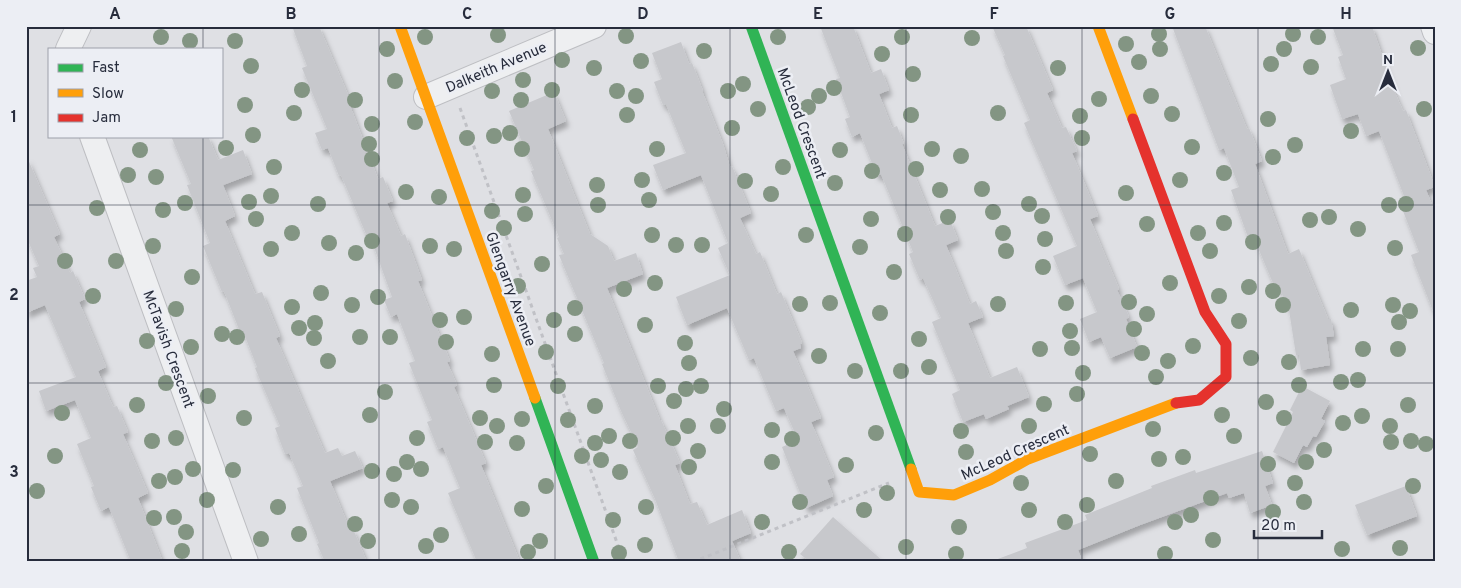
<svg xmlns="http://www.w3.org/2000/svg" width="1461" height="588" font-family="Overpass,sans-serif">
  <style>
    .building { fill: #c7c8cc; filter: url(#shadow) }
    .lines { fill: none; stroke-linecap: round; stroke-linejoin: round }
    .street-casing { stroke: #bdbec2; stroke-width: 26 }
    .path { stroke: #c0c1c6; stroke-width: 3; stroke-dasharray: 4 4; stroke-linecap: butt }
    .street { stroke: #eeeff1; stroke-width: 24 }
    .fast { stroke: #30b455; stroke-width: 11 }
    .slow { stroke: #ff9f0a; stroke-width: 11 }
    .jam { stroke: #e5322d; stroke-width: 11 }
    .tree { fill: #839583 }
    .grid { fill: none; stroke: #272c3c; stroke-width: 1; stroke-opacity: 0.55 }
    .labels { text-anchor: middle; stroke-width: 5; stroke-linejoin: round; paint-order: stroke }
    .street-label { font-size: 15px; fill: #272c3c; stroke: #eceef4 }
    .neatline { fill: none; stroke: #272c3c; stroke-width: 2 }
    .grid-label { font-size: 16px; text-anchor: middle; font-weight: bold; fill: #272c3c }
  </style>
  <defs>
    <filter id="shadow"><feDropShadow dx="3" dy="5.5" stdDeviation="2.5" flood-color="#0004"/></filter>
  </defs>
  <rect width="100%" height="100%" fill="#dfe0e4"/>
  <g class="building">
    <polygon points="292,26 319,26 351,102 349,103 378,179 383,177 393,201 387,203 401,236 405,234 422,280 418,281 450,361 447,362 457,385 454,387 486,463 481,465 520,562 477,562 448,493 460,488 443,447 438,449 427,422 432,420 409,363 415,361 397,314 391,317 384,300 392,297 369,233 366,234 341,175 339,176 328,148 322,150 315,133 327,129 302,68 307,66"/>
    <polygon points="820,26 853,26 871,73 881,69 889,90 879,94 892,128 897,126 904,144 902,144 935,226 950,220 958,240 946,245 970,304 976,301 983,317 968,323 990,378 1017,367 1029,397 1007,406 1009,409 986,419 984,414 963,422 952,394 960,390 932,322 941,318 923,278 920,280 909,254 913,252 881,174 877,176 860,133 852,137 845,119 850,117 836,79 840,78"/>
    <polygon points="992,26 1026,26 1053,90 1047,93 1062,128 1066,127 1077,151 1072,153 1098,216 1090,219 1119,289 1117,290 1129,317 1126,319 1137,347 1110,358 1101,337 1089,342 1080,319 1097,312 1083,278 1065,285 1053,256 1077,246 1024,123 1030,120 1003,56 1005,55"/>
    <polygon points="1172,26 1205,26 1247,129 1249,128 1262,161 1255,164 1288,254 1299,249 1328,319 1331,319 1334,336 1326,337 1330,365 1301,370 1299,355 1296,355 1289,310 1279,287 1275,288 1254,238 1249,240 1231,190 1239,187 1224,148 1219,150"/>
    <polygon points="1332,26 1372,26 1395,93 1403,111 1406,110 1435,187 1426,190 1435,212 1435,311 1433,311 1411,255 1419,252 1403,211 1409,209 1379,131 1366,136 1358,114 1342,119 1330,85 1346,79 1338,57 1343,55"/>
    <polygon points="681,42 689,64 692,63 703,91 702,91 723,144 730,167 732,166 751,213 740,218 756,254 760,252 777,294 781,292 802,343 800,344 801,348 793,351 821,418 811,422 834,477 827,480 833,496 806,508 782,447 798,440 784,408 776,411 754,358 749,360 727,308 687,325 676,297 730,275 718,248 728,243 701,175 663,190 653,165 686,153 666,104 663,105 654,82 662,79 652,53"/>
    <polygon points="554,92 566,121 548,129 590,234 608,246 614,261 636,253 643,274 607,288 660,420 661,420 680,463 675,465 690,504 697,502 707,525 742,510 751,533 732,541 741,562 679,562 655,499 633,450 638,447 621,411 602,364 604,363 559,255 564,254 557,238 559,237 531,171 534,170 509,111"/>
    <polygon points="171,136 208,136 218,160 243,150 252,174 223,185 235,216 225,221 255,294 262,292 280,336 276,338 325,453 338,448 342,456 355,451 363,468 330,481 350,530 353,529 367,562 325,562 317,544 319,543 297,488 303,486 289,453 285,454 275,428 280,426 255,368 257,367 243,331 240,332 224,291 222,292 203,246 210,243 187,185 191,184"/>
    <polygon points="27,157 60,234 54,237 70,273 73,271 85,299 79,302 106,367 98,371 113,407 117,406 128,432 123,434 148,493 138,498 163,562 131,562 109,507 101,511 91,487 94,486 77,444 91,438 75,400 46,411 39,391 76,377 45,305 26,313 26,281 37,277 33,268 39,266 26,236"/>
    <polygon points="1302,386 1330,401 1321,419 1325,421 1316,437 1313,436 1307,447 1303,445 1294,463 1273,452 1293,412 1290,410"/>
    <polygon points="1262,451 1273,483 1265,486 1272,505 1250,513 1244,493 1229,498 1227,493 1140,525 1078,550 1081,558 1070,562 995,562 995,560 1027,548 1025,543 1087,520 1085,515 1152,488 1151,486 1195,470 1196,473"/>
    <polygon points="1406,486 1417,516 1367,535 1355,505"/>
    <polygon points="833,517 884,562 810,562 800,554"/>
  </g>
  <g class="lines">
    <g class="street-casing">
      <g id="street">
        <polyline points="1433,26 1435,32"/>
        <polyline points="68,49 79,26"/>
        <polyline points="426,97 594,26"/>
        <polyline points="92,136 246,562"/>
      </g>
    </g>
    <g class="path">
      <polyline points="460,108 624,562"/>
      <polyline points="693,562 889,483"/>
    </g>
    <use href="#street" class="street"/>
    <g class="fast">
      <polyline points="751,26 911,469"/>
      <polyline points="535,398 594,562"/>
    </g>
    <g class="slow">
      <polyline points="400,26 535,398"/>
      <polyline points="1098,26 1133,119"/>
      <polyline points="911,469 919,492 954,495 990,480 1028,459 1176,403"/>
    </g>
    <polyline class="jam" points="1133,119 1205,312 1226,344 1226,377 1199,400 1176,403"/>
  </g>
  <g class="tree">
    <circle cx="1159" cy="34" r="8"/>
    <circle cx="1293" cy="34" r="8"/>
    <circle cx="498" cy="35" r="8"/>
    <circle cx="626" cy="36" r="8"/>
    <circle cx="161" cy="37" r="8"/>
    <circle cx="425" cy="37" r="8"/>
    <circle cx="778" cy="37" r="8"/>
    <circle cx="902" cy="37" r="8"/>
    <circle cx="1318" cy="37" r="8"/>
    <circle cx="972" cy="38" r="8"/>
    <circle cx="190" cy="41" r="8"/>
    <circle cx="235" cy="41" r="8"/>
    <circle cx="1126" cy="44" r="8"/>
    <circle cx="1418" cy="48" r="8"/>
    <circle cx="387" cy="49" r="8"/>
    <circle cx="1160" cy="49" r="8"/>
    <circle cx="1284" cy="49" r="8"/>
    <circle cx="704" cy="51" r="8"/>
    <circle cx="882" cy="54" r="8"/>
    <circle cx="562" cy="60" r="8"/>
    <circle cx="641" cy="61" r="8"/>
    <circle cx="1139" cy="62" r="8"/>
    <circle cx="1271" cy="64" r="8"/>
    <circle cx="251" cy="66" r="8"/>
    <circle cx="1311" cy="67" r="8"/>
    <circle cx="594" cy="68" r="8"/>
    <circle cx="1058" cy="68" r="8"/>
    <circle cx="913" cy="74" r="8"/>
    <circle cx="523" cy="80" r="8"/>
    <circle cx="395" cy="81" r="8"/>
    <circle cx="743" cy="84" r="8"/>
    <circle cx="834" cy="88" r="8"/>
    <circle cx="302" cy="90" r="8"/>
    <circle cx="552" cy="90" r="8"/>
    <circle cx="492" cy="91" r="8"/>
    <circle cx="617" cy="91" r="8"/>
    <circle cx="728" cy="91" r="8"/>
    <circle cx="636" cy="96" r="8"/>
    <circle cx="819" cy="96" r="8"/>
    <circle cx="1151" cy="96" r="8"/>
    <circle cx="1099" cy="99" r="8"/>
    <circle cx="355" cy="100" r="8"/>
    <circle cx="521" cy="100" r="8"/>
    <circle cx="245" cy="105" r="8"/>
    <circle cx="808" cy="107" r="8"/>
    <circle cx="758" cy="109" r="8"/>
    <circle cx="1424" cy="109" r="8"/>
    <circle cx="294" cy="113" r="8"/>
    <circle cx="998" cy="113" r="8"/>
    <circle cx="1172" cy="114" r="8"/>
    <circle cx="627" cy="115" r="8"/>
    <circle cx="911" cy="115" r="8"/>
    <circle cx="1080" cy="116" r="8"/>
    <circle cx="1268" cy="119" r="8"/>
    <circle cx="415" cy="122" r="8"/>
    <circle cx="372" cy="124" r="8"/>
    <circle cx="732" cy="128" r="8"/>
    <circle cx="1351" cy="131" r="8"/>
    <circle cx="510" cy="133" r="8"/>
    <circle cx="253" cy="135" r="8"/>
    <circle cx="494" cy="136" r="8"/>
    <circle cx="467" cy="138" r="8"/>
    <circle cx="1082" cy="138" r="8"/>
    <circle cx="369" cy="144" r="8"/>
    <circle cx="1295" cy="145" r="8"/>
    <circle cx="1192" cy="147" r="8"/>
    <circle cx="226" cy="148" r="8"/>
    <circle cx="522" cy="149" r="8"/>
    <circle cx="657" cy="149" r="8"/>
    <circle cx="932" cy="149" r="8"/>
    <circle cx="140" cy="150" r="8"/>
    <circle cx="840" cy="150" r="8"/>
    <circle cx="961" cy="156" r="8"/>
    <circle cx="1273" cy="157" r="8"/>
    <circle cx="372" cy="159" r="8"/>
    <circle cx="274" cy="167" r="8"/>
    <circle cx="783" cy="167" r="8"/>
    <circle cx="916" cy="169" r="8"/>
    <circle cx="872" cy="171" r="8"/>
    <circle cx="1224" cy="173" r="8"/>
    <circle cx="128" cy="175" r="8"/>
    <circle cx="156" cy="177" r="8"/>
    <circle cx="642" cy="180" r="8"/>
    <circle cx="1180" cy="180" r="8"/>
    <circle cx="745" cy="181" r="8"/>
    <circle cx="835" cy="183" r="8"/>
    <circle cx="597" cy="185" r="8"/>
    <circle cx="982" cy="189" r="8"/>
    <circle cx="940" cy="190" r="8"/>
    <circle cx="406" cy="192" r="8"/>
    <circle cx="1126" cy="193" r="8"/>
    <circle cx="771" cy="194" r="8"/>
    <circle cx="523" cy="195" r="8"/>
    <circle cx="271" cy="196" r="8"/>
    <circle cx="439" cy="197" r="8"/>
    <circle cx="649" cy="200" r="8"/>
    <circle cx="249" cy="202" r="8"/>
    <circle cx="185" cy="203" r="8"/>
    <circle cx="318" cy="204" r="8"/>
    <circle cx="1029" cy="204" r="8"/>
    <circle cx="1406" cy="204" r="8"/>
    <circle cx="598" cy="205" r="8"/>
    <circle cx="1389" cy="205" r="8"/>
    <circle cx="97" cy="208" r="8"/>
    <circle cx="163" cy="210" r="8"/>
    <circle cx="492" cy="211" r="8"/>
    <circle cx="993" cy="212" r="8"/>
    <circle cx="525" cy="214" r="8"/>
    <circle cx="1042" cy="216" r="8"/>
    <circle cx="948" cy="217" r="8"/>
    <circle cx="1329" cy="217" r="8"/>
    <circle cx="256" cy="219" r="8"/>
    <circle cx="871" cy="219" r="8"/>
    <circle cx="1310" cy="220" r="8"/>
    <circle cx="1224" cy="223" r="8"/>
    <circle cx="1147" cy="224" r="8"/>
    <circle cx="504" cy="228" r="8"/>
    <circle cx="1358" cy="229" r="8"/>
    <circle cx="292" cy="233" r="8"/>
    <circle cx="1003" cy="233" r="8"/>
    <circle cx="1198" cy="233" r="8"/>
    <circle cx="905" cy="234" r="8"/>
    <circle cx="652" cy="235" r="8"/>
    <circle cx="806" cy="235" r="8"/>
    <circle cx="1045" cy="239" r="8"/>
    <circle cx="372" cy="241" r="8"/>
    <circle cx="1253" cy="242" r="8"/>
    <circle cx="329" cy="243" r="8"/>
    <circle cx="676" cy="245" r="8"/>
    <circle cx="702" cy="245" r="8"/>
    <circle cx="153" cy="246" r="8"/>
    <circle cx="430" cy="246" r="8"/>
    <circle cx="860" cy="247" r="8"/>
    <circle cx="1395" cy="248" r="8"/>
    <circle cx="271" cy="249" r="8"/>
    <circle cx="454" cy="249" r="8"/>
    <circle cx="1006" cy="251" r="8"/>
    <circle cx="1210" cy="251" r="8"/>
    <circle cx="356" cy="253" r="8"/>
    <circle cx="65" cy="261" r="8"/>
    <circle cx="116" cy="261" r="8"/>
    <circle cx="542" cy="264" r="8"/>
    <circle cx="1043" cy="267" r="8"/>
    <circle cx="894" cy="272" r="8"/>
    <circle cx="192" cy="277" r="8"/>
    <circle cx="655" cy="283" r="8"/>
    <circle cx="1170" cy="283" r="8"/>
    <circle cx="518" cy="286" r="8"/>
    <circle cx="1249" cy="287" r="8"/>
    <circle cx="624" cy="289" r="8"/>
    <circle cx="1273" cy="291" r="8"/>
    <circle cx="321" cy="293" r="8"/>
    <circle cx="93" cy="296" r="8"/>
    <circle cx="1219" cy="296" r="8"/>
    <circle cx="378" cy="297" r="8"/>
    <circle cx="1129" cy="302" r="8"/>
    <circle cx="830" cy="303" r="8"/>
    <circle cx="1066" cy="303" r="8"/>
    <circle cx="800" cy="304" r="8"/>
    <circle cx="998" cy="304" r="8"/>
    <circle cx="352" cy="305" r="8"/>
    <circle cx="1283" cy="305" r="8"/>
    <circle cx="1393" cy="305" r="8"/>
    <circle cx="292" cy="307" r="8"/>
    <circle cx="575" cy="308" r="8"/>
    <circle cx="176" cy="309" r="8"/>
    <circle cx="1351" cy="310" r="8"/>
    <circle cx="1410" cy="311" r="8"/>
    <circle cx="880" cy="313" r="8"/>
    <circle cx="1147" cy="314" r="8"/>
    <circle cx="464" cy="317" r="8"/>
    <circle cx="440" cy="320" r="8"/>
    <circle cx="554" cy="320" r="8"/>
    <circle cx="1239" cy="321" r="8"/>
    <circle cx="1399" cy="322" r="8"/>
    <circle cx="315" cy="323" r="8"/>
    <circle cx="645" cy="325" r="8"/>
    <circle cx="299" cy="328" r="8"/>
    <circle cx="1134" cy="329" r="8"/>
    <circle cx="1070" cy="331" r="8"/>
    <circle cx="222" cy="334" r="8"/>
    <circle cx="575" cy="334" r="8"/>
    <circle cx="237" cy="337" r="8"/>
    <circle cx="360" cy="337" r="8"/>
    <circle cx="390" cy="337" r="8"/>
    <circle cx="314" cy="338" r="8"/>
    <circle cx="919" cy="339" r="8"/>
    <circle cx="147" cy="341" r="8"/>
    <circle cx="446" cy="342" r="8"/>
    <circle cx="685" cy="343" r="8"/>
    <circle cx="1193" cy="346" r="8"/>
    <circle cx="191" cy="347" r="8"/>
    <circle cx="1072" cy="348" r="8"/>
    <circle cx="1040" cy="349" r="8"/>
    <circle cx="1363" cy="349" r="8"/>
    <circle cx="1398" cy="349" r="8"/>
    <circle cx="546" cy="352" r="8"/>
    <circle cx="1142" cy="353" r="8"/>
    <circle cx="492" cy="354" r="8"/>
    <circle cx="819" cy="356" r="8"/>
    <circle cx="1251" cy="358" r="8"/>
    <circle cx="328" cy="361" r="8"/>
    <circle cx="1168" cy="361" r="8"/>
    <circle cx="1289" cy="362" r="8"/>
    <circle cx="689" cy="363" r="8"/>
    <circle cx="929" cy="367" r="8"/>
    <circle cx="855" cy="371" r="8"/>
    <circle cx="901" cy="371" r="8"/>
    <circle cx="1083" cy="373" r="8"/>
    <circle cx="1156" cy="377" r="8"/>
    <circle cx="1358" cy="380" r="8"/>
    <circle cx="1341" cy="382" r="8"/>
    <circle cx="166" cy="383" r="8"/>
    <circle cx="494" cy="385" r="8"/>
    <circle cx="1299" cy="385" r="8"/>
    <circle cx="558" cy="386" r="8"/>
    <circle cx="658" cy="386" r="8"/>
    <circle cx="701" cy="386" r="8"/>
    <circle cx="686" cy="389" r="8"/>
    <circle cx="385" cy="392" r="8"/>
    <circle cx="1077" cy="394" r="8"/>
    <circle cx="208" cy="396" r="8"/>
    <circle cx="674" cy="401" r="8"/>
    <circle cx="1266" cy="402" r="8"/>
    <circle cx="1044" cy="404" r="8"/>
    <circle cx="137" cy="405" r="8"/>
    <circle cx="1408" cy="405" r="8"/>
    <circle cx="595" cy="406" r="8"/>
    <circle cx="724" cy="409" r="8"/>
    <circle cx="62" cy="413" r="8"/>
    <circle cx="370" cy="415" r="8"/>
    <circle cx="1222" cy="415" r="8"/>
    <circle cx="1362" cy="416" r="8"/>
    <circle cx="244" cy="418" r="8"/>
    <circle cx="480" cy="418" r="8"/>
    <circle cx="1284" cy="418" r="8"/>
    <circle cx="522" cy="419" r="8"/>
    <circle cx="568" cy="420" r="8"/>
    <circle cx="1343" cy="423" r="8"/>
    <circle cx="497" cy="426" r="8"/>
    <circle cx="688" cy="426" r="8"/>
    <circle cx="718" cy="426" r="8"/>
    <circle cx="1029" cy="426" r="8"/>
    <circle cx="1390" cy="426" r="8"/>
    <circle cx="1153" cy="429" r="8"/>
    <circle cx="772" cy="430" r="8"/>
    <circle cx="961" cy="431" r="8"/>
    <circle cx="876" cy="433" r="8"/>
    <circle cx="609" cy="436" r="8"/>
    <circle cx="1234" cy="436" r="8"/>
    <circle cx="176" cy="438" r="8"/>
    <circle cx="417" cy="438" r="8"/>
    <circle cx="673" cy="438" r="8"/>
    <circle cx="792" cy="439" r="8"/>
    <circle cx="152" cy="441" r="8"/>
    <circle cx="630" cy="441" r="8"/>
    <circle cx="1411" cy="441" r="8"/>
    <circle cx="485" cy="442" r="8"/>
    <circle cx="1391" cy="442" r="8"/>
    <circle cx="517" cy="443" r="8"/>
    <circle cx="595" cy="443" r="8"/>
    <circle cx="1426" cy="444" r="8"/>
    <circle cx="1324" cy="450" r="8"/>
    <circle cx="698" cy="451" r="8"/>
    <circle cx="966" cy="452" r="8"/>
    <circle cx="1090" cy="454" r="8"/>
    <circle cx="55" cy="456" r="8"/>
    <circle cx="582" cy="456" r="8"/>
    <circle cx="1183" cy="457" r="8"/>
    <circle cx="1159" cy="459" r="8"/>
    <circle cx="601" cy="460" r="8"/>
    <circle cx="407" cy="462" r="8"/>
    <circle cx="772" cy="462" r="8"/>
    <circle cx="1306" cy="462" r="8"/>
    <circle cx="1268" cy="464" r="8"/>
    <circle cx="846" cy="465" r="8"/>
    <circle cx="689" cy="467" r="8"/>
    <circle cx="193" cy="469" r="8"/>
    <circle cx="421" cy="469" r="8"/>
    <circle cx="233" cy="470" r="8"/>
    <circle cx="372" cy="471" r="8"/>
    <circle cx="620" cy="472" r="8"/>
    <circle cx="394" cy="474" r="8"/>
    <circle cx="175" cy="477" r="8"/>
    <circle cx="159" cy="481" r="8"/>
    <circle cx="1116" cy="481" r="8"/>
    <circle cx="1021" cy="483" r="8"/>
    <circle cx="1295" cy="483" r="8"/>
    <circle cx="546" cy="486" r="8"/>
    <circle cx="1413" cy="486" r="8"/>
    <circle cx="37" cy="491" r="8"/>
    <circle cx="887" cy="493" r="8"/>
    <circle cx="1211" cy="498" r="8"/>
    <circle cx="207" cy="500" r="8"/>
    <circle cx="392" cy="500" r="8"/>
    <circle cx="800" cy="502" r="8"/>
    <circle cx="1304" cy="502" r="8"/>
    <circle cx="1087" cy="505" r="8"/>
    <circle cx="278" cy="507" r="8"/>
    <circle cx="411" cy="507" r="8"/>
    <circle cx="646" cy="507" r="8"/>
    <circle cx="522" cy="509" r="8"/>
    <circle cx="864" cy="510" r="8"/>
    <circle cx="1029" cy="510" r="8"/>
    <circle cx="1273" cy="512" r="8"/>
    <circle cx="1191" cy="515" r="8"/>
    <circle cx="174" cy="517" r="8"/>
    <circle cx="154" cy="518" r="8"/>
    <circle cx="613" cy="520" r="8"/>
    <circle cx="762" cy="522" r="8"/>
    <circle cx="1065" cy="522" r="8"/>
    <circle cx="1175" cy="522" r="8"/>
    <circle cx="355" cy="524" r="8"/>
    <circle cx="959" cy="527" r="8"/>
    <circle cx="186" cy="532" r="8"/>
    <circle cx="299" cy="534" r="8"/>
    <circle cx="441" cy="535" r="8"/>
    <circle cx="261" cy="539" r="8"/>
    <circle cx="1213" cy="540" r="8"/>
    <circle cx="368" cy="541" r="8"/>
    <circle cx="540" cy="541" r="8"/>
    <circle cx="645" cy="545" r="8"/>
    <circle cx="426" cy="546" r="8"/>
    <circle cx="906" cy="547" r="8"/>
    <circle cx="1400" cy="548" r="8"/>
    <circle cx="1342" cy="549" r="8"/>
    <circle cx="182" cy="551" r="8"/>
    <circle cx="528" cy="552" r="8"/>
    <circle cx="789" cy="552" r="8"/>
    <circle cx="619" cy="553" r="8"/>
    <circle cx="956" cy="554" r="8"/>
    <circle cx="1165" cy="554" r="8"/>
  </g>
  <path class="grid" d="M203,26V49M379,26V562M555,26V562M730,26V562M906,26V562M1082,26V562M1258,26V562M203,136V562M26,205H1435M26,383H1435"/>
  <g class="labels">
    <g class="street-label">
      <text transform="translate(496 67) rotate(-23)" y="5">Dalkeith Avenue</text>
      <text transform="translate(802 123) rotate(70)" y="5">McLeod Crescent</text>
      <text transform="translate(511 289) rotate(70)" y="5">Glengarry Avenue</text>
      <text transform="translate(169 349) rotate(70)" y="5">McTavish Crescent</text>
      <text transform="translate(1015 452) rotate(-24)" y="5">McLeod Crescent</text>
    </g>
  </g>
  <rect width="1461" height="588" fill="none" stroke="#eceef4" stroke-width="55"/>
  <rect x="48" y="48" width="175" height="90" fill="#eceef4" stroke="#9da0aa"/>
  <rect x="58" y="64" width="25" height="8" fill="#30b455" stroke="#9da0aa"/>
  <text x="92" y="72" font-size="15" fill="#272c3c">Fast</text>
  <rect x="58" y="89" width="25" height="8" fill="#ff9f0a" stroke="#9da0aa"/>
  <text x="92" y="98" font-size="15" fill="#272c3c">Slow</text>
  <rect x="58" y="114" width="25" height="8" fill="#e5322d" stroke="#9da0aa"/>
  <text x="92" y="122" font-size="15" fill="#272c3c">Jam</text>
  <g transform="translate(1388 72)" stroke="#eceef4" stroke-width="4" paint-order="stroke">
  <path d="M0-4L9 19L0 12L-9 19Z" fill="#272c3c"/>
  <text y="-8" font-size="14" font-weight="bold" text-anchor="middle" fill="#272c3c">N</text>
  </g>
  <path d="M1254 530v8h68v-8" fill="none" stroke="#272c3c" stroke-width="2.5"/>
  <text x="1261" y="530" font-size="15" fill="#272c3c" stroke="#eceef4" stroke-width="4" paint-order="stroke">20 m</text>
  <rect x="28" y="28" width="1406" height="532" class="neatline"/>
  <g class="grid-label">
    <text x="115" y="19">A</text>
    <text x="291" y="19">B</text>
    <text x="467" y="19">C</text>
    <text x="643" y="19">D</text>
    <text x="818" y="19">E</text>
    <text x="994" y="19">F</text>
    <text x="1170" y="19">G</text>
    <text x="1346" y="19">H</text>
    <text x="14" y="122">1</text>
    <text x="14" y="300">2</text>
    <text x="14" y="477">3</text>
  </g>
</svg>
